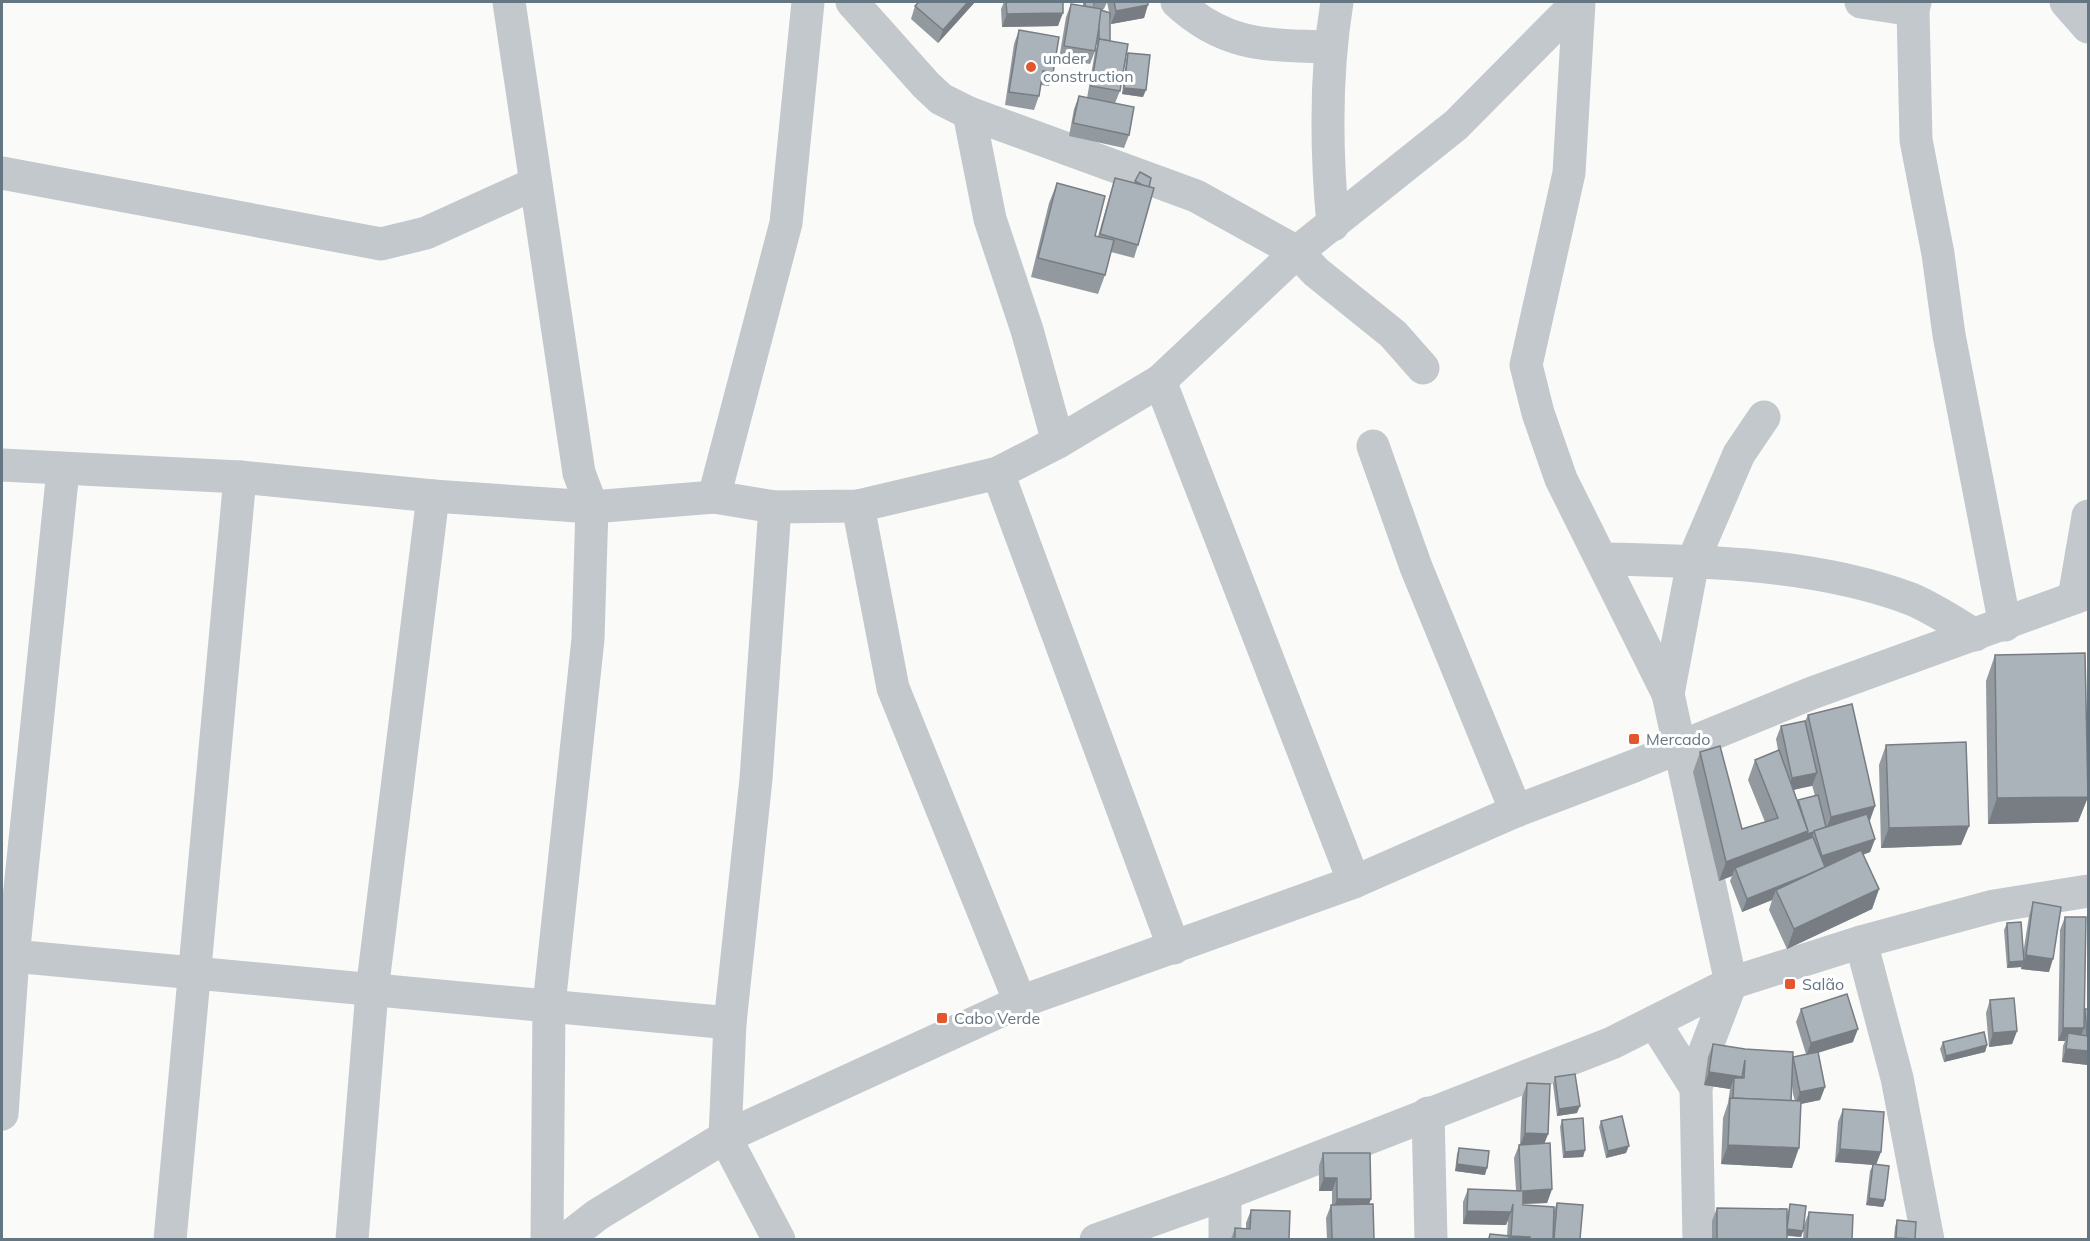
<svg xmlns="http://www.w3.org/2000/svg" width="2090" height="1241" font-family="Mulish,sans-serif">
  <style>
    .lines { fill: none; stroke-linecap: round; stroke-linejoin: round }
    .minor { stroke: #c3c8cc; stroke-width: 33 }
    .wall { fill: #929a9f; fill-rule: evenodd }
    .shaded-wall { fill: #777d82 }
    .building { fill: #aab3b9; stroke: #777d82; stroke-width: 1.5 }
    .poi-dot { fill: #e4572e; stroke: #fff; stroke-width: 2 }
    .labels { text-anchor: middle; stroke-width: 6; stroke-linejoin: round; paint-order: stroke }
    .poi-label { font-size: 16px; fill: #657683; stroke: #fff; text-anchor: start }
  </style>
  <rect width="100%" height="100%" fill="#fafaf8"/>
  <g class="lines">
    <g class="minor">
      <polyline points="509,2 579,473 592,507 588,639 549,1005 547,1240"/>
      <polyline points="852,2 926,85 941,99 969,113 1196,196 1297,252 1316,272 1393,334 1423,368"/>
      <path d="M1177,2C1225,47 1267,45 1330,47"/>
      <polyline points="1579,2 1569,173 1526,365 1538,413 1561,479 1668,694 1731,983 1705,1051 1696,1088 1699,1240"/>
      <polyline points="1861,2 1913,10"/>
      <polyline points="1915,2 1913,10 1916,140 1938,254 1949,335 2005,625"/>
      <polyline points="2066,2 2088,27"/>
      <polyline points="969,113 990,219 1027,330 1058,442"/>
      <polyline points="2,173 381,244 426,233 534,184"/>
      <path d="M1333,225C1326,150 1325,75 1337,2"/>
      <polyline points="1160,381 1354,882"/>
      <polyline points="1373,446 1416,567 1516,811"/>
      <polyline points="2,465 240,477 433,496 592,507 714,497 775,507 858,506 998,473 1058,442 1160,381 1297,252 1456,125 1578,2"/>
      <polyline points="998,473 1174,948"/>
      <polyline points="714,497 786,223 808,2"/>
      <polyline points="858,506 893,688 1020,1002"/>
      <polyline points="775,507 756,779 730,1023 725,1137 779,1240"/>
      <path d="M1603,559C1703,561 1816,563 1911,599C1933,608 1955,623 1975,635"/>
      <polyline points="2074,598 2088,516"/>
      <polyline points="1668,694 1693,561 1739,454 1764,417"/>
      <polyline points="1861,942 1897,1078 1928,1240"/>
      <polyline points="2,955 730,1023"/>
      <polyline points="1654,1022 1696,1088"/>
      <polyline points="1428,1113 1431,1240"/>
      <polyline points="2,1114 13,957 63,470"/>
      <polyline points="1225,1194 1225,1240"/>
      <polyline points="170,1240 240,477"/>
      <polyline points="352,1240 372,991 433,496"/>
      <polyline points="565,1240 597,1215 725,1137 1020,1002 1354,882 1516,811 1634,766 1812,693 2088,593"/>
      <polyline points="1096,1240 1225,1194 1612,1043 1731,983 1861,942 1994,906 2088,891"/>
    </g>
  </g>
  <g class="wall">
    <polygon points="975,2 938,43 911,19 915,6"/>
    <polygon points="1004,2 1063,2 1058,26 1002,27 1001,9"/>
    <polygon points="1083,2 1107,2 1104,9 1095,8 1094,2 1094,8 1109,12 1107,2 1148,2 1144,18 1111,24 1110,17 1110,41 1120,91 1115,103 1129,135 1124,148 1069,136 1074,109 1079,96 1087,98 1095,52 1097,46 1097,39 1095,51 1090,64 1059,59 1066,17 1071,4 1083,6"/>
    <polygon points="1019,30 1053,73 1049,86 1041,85 1039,96 1034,110 1005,105 1014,44"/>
    <polygon points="1128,53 1143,97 1122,94 1126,60"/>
    <polygon points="1115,178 1134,183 1135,181 1151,178 1138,245 1134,258 1111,252 1105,275 1098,294 1031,277 1049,203 1057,183 1095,236 1098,236 1111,191"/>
    <polygon points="1995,655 2088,797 2078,822 1988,824 1986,681"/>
    <path d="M1808,715L1875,806L1869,821L1875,839L1870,852L1863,855L1879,889L1872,909L1787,949L1769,910L1772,900L1742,912L1730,881L1732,876L1719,881L1693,772L1700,752L1742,829L1765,822L1748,780L1755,760L1778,750L1776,739L1781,726L1805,721ZM1812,785L1815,796L1797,801L1794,790Z"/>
    <polygon points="1886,745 1969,826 1961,845 1881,848 1879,765"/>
    <polygon points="2033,902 2049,972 2021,969 2021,967 2007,968 2004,930 2007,923 2023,954 2029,916"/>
    <polygon points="2065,917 2084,1012 2085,1009 2088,1009 2088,1065 2062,1062 2063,1046 2065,1041 2058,1041 2060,930"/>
    <polygon points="1990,1000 2017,1031 2012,1044 1989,1047 1986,1013"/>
    <path d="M1801,1009L1853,1042L1818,1053L1825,1087L1820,1100L1801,1104L1792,1168L1721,1164L1723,1118L1728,1103L1730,1089L1704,1085L1708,1057L1713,1044L1793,1057L1806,1054L1796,1022ZM1792,1086L1793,1094L1795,1101H1791Z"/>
    <polygon points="1943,1042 1987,1045 1985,1052 1944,1062 1940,1049"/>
    <polygon points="1555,1077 1577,1113 1557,1116 1553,1084"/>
    <polygon points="1527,1083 1548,1134 1544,1144 1552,1189 1547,1203 1523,1204 1523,1205 1554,1210 1557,1203 1580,1239 1488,1239 1490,1234 1507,1236 1508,1220 1506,1225 1463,1224 1463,1202 1468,1189 1516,1190 1514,1158 1519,1145 1520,1145 1522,1097"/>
    <polygon points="1843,1109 1876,1165 1885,1200 1883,1207 1866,1205 1870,1171 1873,1165 1835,1162 1838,1122"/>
    <polygon points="1562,1120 1585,1150 1583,1157 1563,1158 1560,1127"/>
    <polygon points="1601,1121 1626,1153 1606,1158 1599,1127"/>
    <polygon points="1459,1148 1485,1175 1455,1171 1457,1154"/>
    <polygon points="1323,1153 1371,1199 1369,1204 1374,1239 1327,1239 1326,1218 1331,1205 1332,1205 1332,1191 1319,1191 1319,1166"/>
    <polygon points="1790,1204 1803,1231 1801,1237 1787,1236 1787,1239 1712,1239 1712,1221 1717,1208 1787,1216"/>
    <polygon points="1251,1210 1289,1239 1231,1239 1235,1228 1246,1228 1246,1223"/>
    <polygon points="1809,1212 1852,1239 1803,1239 1804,1225"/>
    <polygon points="1897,1220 1915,1239 1894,1239 1895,1227"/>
  </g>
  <g class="shaded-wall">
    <polygon points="968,2 975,2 938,43 943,30"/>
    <polygon points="1148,5 1144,18 1111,24 1116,11"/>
    <polygon points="1063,13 1058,26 1002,27 1007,14"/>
    <polygon points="1124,88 1146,90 1143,97 1122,94"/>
    <polygon points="1817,773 1812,786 1787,791 1792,778"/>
    <polygon points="2088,797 2078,822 1988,824 1997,798"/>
    <polygon points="1875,806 1868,826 1826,829 1831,817"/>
    <polygon points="1969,826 1961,845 1881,848 1889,828"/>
    <polygon points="1808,831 1814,832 1811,839 1735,868 1732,876 1719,881 1726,862"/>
    <polygon points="1875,839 1870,852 1817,870 1822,856"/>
    <polygon points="1826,868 1776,890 1772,900 1742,912 1747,899"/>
    <polygon points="1879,889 1872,909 1787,949 1794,929"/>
    <polygon points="2026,955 2053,959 2049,972 2021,969"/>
    <polygon points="2024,961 2021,967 2007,968 2009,962"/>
    <polygon points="2063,1028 2084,1028 2079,1041 2068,1033 2065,1041 2058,1041"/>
    <polygon points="1858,1029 1853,1042 1806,1056 1811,1043"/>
    <polygon points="2017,1031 2012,1044 1989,1047 1993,1033"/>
    <polygon points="1987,1045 1985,1052 1944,1062 1946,1056"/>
    <polygon points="2066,1049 2088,1051 2088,1065 2062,1062"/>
    <polygon points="1709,1072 1742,1077 1737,1090 1734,1078 1730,1089 1704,1085"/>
    <polygon points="1825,1087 1820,1100 1795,1105 1800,1092"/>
    <polygon points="1580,1106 1577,1113 1557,1116 1559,1109"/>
    <polygon points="1525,1133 1548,1134 1543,1147 1520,1146"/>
    <polygon points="1728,1145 1799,1148 1792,1168 1721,1164"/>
    <polygon points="1629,1146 1626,1153 1606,1158 1608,1151"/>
    <polygon points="1840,1149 1881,1152 1876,1165 1835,1162"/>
    <polygon points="1585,1150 1583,1157 1563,1158 1565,1152"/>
    <polygon points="1457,1164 1487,1168 1485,1175 1455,1171"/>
    <polygon points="1324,1178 1337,1178 1332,1191 1319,1191"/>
    <polygon points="1552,1189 1547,1203 1519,1204 1523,1191"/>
    <polygon points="1869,1198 1885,1200 1883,1207 1866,1205"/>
    <polygon points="1337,1199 1371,1199 1366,1212 1332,1212"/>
    <polygon points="1467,1211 1511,1212 1506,1225 1463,1224"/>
    <polygon points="1787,1229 1803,1231 1801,1237 1785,1235"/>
    <polygon points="1511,1236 1530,1237 1530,1239 1510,1239"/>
  </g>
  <g class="building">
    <polygon points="919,2 968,2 943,30 915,6"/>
    <polygon points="1006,2 1063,2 1063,13 1007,14"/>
    <polygon points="1085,2 1094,2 1094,8 1085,6"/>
    <polygon points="1114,2 1148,2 1148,5 1116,11"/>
    <polygon points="1071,4 1102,9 1095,51 1064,46"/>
    <polygon points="1101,10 1110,13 1110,41 1099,39 1099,25"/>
    <polygon points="1019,30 1059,37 1053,73 1043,71 1039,96 1009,92"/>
    <polygon points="1099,39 1128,44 1120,91 1091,86"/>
    <polygon points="1128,53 1150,55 1146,90 1124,88"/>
    <polygon points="1079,96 1134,107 1129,135 1073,123"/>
    <polygon points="1140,172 1151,178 1149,187 1144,186 1135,181"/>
    <polygon points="1115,178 1154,188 1138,245 1100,234"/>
    <polygon points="1057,183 1105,196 1095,236 1114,240 1105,275 1038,258"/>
    <polygon points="2085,653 2088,797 1997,798 1995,655"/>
    <polygon points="1852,704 1875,806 1831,817 1808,715"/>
    <polygon points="1805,721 1817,773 1792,778 1781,726"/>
    <polygon points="1966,742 1969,826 1889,828 1886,745"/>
    <polygon points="1720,746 1742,829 1778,818 1755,760 1779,750 1808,831 1726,862 1700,752"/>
    <polygon points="1818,795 1826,827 1814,831 1814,832 1807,834 1808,831 1798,800"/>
    <polygon points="1867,814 1875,839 1822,856 1814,831"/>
    <polygon points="1813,837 1825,867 1807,875 1747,899 1735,868"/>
    <polygon points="1861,850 1879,889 1794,929 1776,890"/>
    <polygon points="2033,902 2061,907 2053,959 2026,955"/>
    <polygon points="2065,917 2086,917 2084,1028 2063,1028"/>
    <polygon points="2021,922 2024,961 2009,962 2007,923"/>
    <polygon points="1847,994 1858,1029 1811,1043 1801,1009"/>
    <polygon points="2014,998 2017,1031 1993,1033 1990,1000"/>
    <polygon points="2085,1009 2088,1009 2088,1036 2087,1035"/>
    <polygon points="1984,1032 1987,1045 1946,1056 1943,1042"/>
    <polygon points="2068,1033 2088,1036 2088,1051 2066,1049"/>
    <polygon points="1713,1044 1745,1049 1793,1052 1791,1101 1733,1098 1734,1078 1744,1078 1745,1060 1742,1077 1709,1072"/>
    <polygon points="1818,1052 1825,1087 1800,1092 1793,1057"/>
    <polygon points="1575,1074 1580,1106 1559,1109 1555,1077"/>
    <polygon points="1527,1083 1550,1084 1548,1134 1525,1133"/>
    <polygon points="1730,1098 1801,1101 1799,1148 1728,1145"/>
    <polygon points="1843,1109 1884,1112 1881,1152 1840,1149"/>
    <polygon points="1622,1116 1629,1146 1608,1151 1601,1121"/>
    <polygon points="1583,1118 1585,1150 1565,1152 1562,1120"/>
    <polygon points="1550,1143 1552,1189 1523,1191 1523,1205 1554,1207 1553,1239 1530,1239 1530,1237 1511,1236 1513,1204 1511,1212 1467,1211 1468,1189 1521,1191 1519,1145"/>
    <polygon points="1459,1148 1489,1151 1487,1168 1457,1164"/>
    <polygon points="1323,1153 1370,1153 1371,1199 1337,1199 1337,1178 1324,1178"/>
    <polygon points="1873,1164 1889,1166 1885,1200 1869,1198"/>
    <polygon points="1557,1203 1583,1205 1580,1239 1554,1239"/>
    <polygon points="1373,1204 1374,1239 1332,1239 1331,1205"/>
    <polygon points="1790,1204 1806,1206 1803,1231 1787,1229"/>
    <polygon points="1717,1208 1787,1209 1787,1239 1717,1239"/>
    <polygon points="1251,1210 1290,1211 1289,1239 1235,1239 1235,1228 1250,1229"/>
    <polygon points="1809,1212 1853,1215 1852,1239 1807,1239"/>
    <polygon points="1897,1220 1916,1222 1915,1239 1896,1238"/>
    <polygon points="1490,1234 1509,1236 1509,1239 1489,1239"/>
  </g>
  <g class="poi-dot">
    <circle cx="1031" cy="67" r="6"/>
    <rect x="1628" y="733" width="12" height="12" rx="3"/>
    <rect x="1784" y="978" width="12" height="12" rx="3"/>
    <rect x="936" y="1012" width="12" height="12" rx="3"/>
  </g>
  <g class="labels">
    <g class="poi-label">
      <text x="1043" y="64">under<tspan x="1043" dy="18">construction</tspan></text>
      <text x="1646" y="745">Mercado</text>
      <text x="1802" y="990">Salão</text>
      <text x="954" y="1024">Cabo Verde</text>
    </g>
  </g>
  <rect width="2090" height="1241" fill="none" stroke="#657683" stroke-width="6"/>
</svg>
